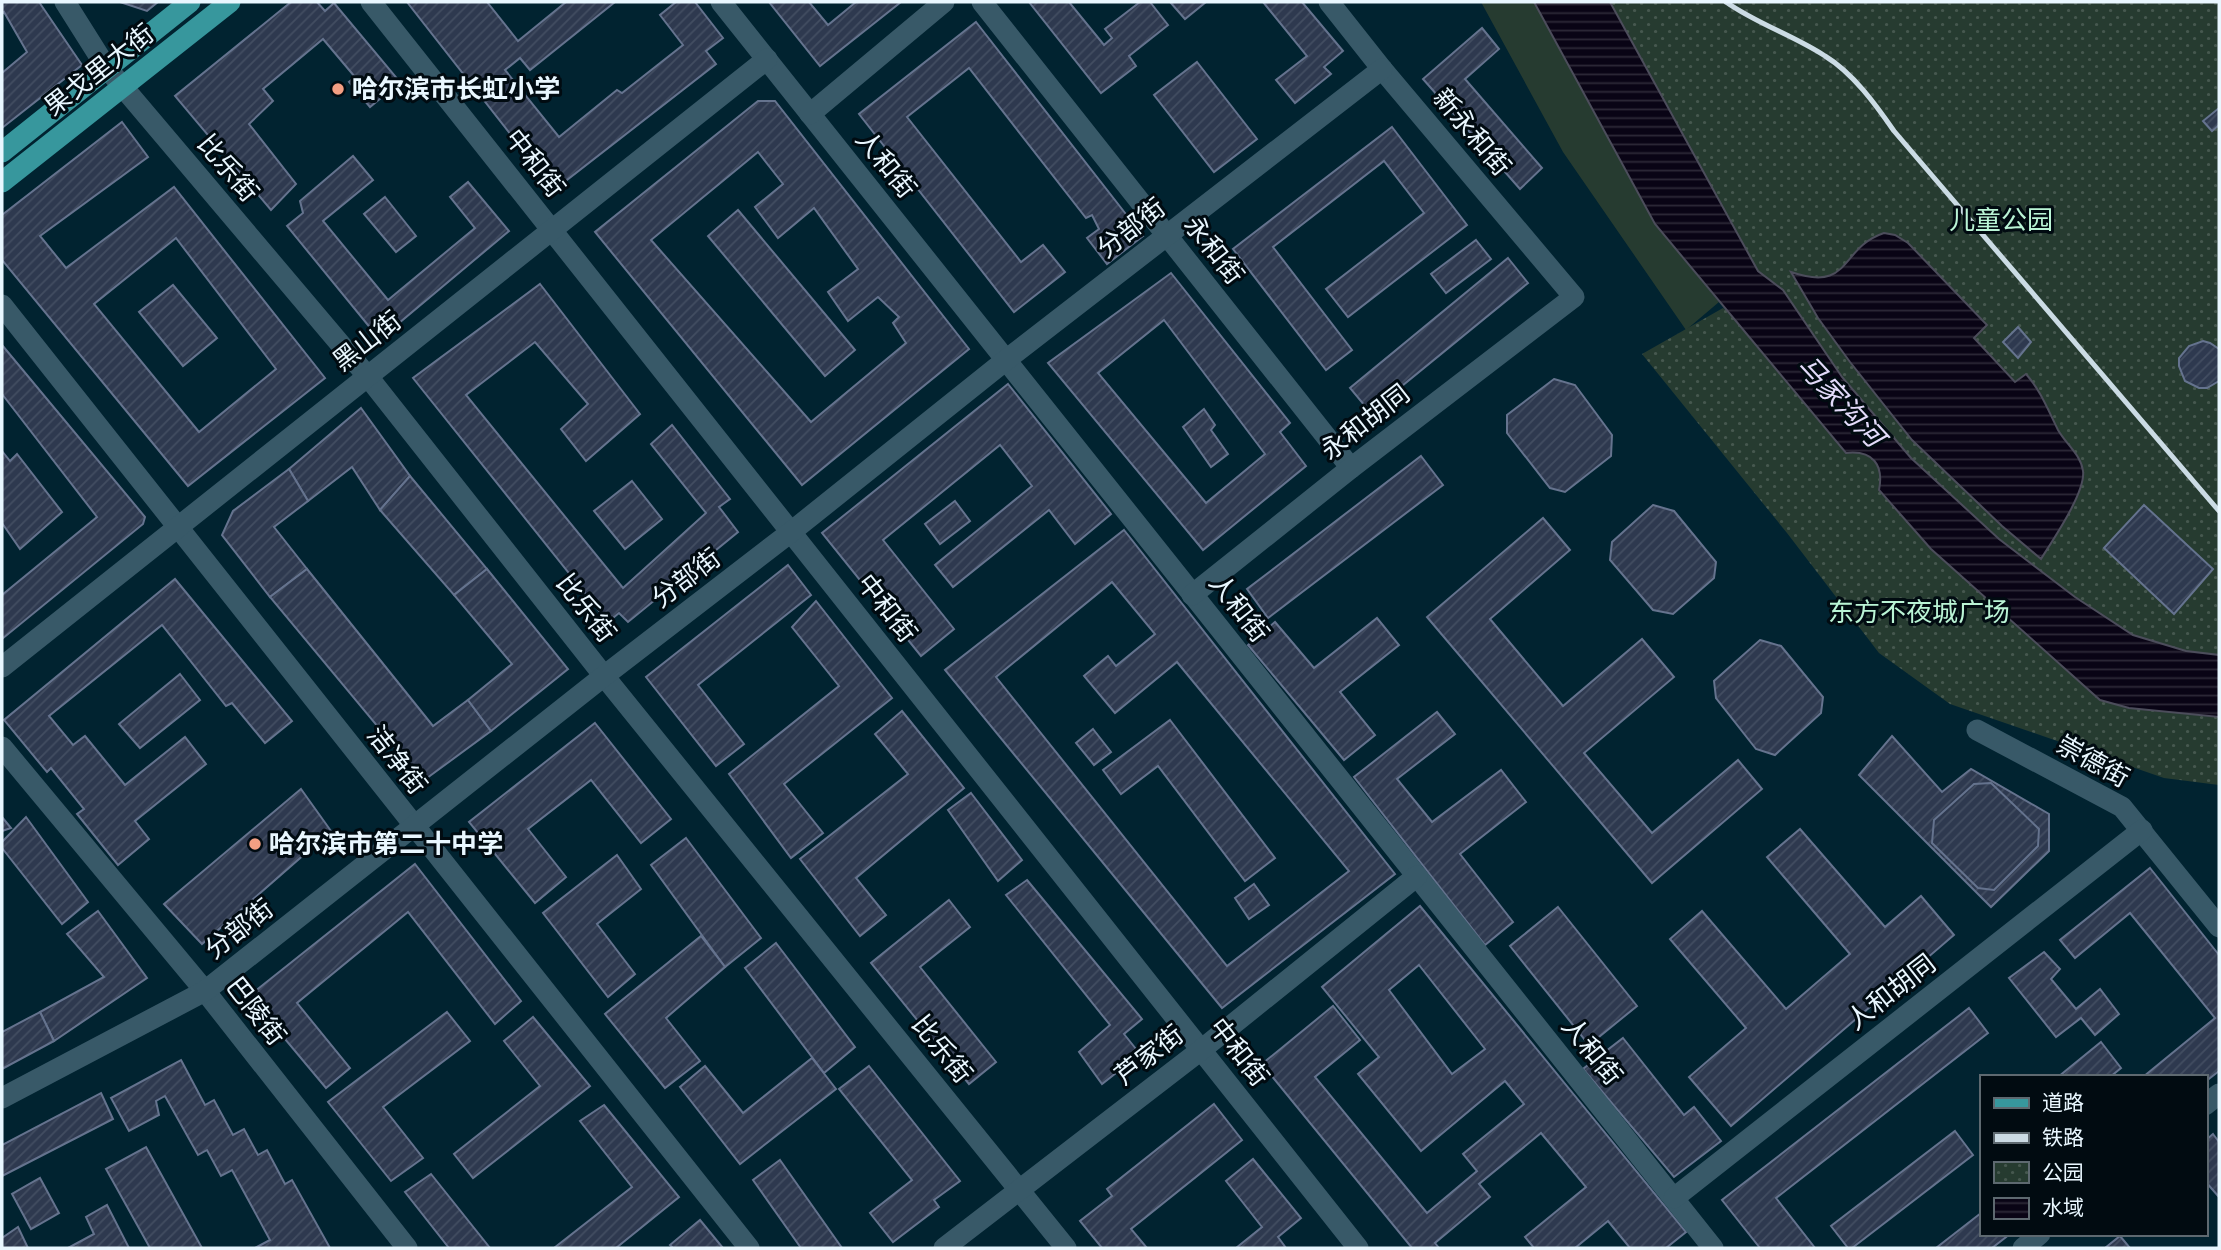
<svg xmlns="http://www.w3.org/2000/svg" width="2221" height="1250" font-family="'PT Sans Narrow','Noto Sans SC',sans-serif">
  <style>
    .grass { fill: #263b30 }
    .park { fill: url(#park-dots) }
    .water { fill: url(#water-rules); stroke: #4c4d5b; stroke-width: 2 }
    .building { fill: url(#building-hatch); stroke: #65738e; stroke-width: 2; fill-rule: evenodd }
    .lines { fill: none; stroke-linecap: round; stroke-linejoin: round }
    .minor { stroke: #385968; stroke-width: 21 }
    .major { stroke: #37979d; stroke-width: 21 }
    .rail { stroke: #cbdbe4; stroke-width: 5 }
    .poi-dot { fill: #f39f83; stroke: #010b11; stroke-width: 2.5 }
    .labels { text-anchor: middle; stroke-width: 6; stroke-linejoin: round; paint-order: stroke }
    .street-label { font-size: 26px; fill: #e9f7ff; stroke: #010b11 }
    .poi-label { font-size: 26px; font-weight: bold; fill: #e9f7ff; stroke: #010b11; text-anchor: start }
    .park-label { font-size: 26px; fill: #baf4d5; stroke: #010b11 }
    .water-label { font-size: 28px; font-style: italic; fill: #e3dbfa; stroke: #010b11 }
  </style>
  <defs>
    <pattern id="park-dots" width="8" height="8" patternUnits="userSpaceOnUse" patternTransform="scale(1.75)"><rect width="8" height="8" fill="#263b30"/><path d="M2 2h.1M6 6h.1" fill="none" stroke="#46584f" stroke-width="1.8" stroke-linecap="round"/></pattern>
    <pattern id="water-rules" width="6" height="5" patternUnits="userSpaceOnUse" patternTransform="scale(1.75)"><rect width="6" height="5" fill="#090415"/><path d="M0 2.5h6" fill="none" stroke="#2d2938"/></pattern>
    <pattern id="building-hatch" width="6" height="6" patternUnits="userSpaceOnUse" patternTransform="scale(1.75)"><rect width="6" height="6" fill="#2e394f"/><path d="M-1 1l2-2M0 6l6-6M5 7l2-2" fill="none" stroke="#424d61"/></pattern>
  </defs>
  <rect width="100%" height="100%" fill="#012330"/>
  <polygon class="grass" points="1481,2 1534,2 1655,224 1719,302 1686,330 1563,152"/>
  <g class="park">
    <polygon points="1610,2 2219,2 2219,655 2186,651 2133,635 2075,597 1999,539 1911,458 1842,377 1783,290 1758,271"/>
    <path d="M1723,308L1731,314L1846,453C1873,450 1884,465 1879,491L1931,549L2029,635L2181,712L2219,717V785L2164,778L1950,704L1879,653L1787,533L1642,354Z"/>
  </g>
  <g class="water">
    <path d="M1534,2H1610L1758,271L1783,290L1842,377L1911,458L1999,539L2075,597L2133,635L2186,651L2219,655V717L2129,708L2100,700L1931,549L1879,490C1884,465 1873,450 1846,453L1655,224Z"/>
    <path d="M1884,233L1895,235L1908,243L1987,325L1974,338L2015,382L2026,374C2041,391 2048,410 2058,430C2066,444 2081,455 2083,471C2086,492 2052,541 2041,559L2002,526L1912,440L1850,362L1818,318L1791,272C1852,293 1839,248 1884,233Z"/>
  </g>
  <g class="building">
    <polygon points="2,2 39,2 82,65 2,128 2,73 27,52 4,12 2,14"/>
    <polygon points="120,2 158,2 147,11"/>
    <polygon points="291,2 317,2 325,11 334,3 400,82 370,107 349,82 355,77 323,39 263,89 273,101 249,124 296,184 271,210 175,96"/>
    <polygon points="407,2 487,2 518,41 566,2 615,2 530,70 520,58 505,70 559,137 617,90 622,93 683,45 660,15 676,2 695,2 723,38 706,51 716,64 554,190"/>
    <polygon points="769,2 809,2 828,25 856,2 901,2 820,66"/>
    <polygon points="1029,2 1069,2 1104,45 1112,38 1105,29 1140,2 1150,2 1168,25 1129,56 1136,66 1101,93"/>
    <polygon points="1170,2 1206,2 1185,19"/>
    <polygon points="1263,2 1302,2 1343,51 1324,67 1331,74 1295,103 1276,80 1307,56"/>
    <polygon points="976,22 1143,236 1107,264 1087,238 1099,229 1092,215 1086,218 969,68 907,117 1021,262 1043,245 1065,272 1014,312 859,114"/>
    <polygon points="1482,28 1499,49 1465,79 1542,168 1520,189 1423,79"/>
    <polygon points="1197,62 1257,139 1214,172 1154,95"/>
    <path d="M758,101H775L969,349L802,485L595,232ZM758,152L783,184L755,207L778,238L814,208L858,269L828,292L848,321L878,297L899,317L893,323L906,343L811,422L651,240Z"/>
    <polygon points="2219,108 2219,125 2212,131 2203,121"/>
    <path d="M122,122L148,157L40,236L66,268L174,187L325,378L188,486L2,260V215ZM176,238L276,369L199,432L94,304Z"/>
    <polygon points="1392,127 1467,225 1348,317 1326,289 1424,213 1384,161 1273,247 1352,350 1326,370 1233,249"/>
    <polygon points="353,156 373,180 323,221 388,300 475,228 450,197 468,182 509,231 387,333 379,324 372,330 287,226 303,213 300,201"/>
    <polygon points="385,197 416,236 396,252 364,214"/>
    <polygon points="738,210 855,350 825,376 708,236"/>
    <polygon points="1476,240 1491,259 1446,293 1431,274"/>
    <polygon points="1508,258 1528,283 1370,412 1350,388"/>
    <path d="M1171,273L1290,423L1280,432L1306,466L1203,550L1048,363ZM1164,320L1265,454L1206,503L1098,373Z"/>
    <polygon points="540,284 640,414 586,461 561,429 588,404 535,342 466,395 623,588 706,513 651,444 672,425 730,499 719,507 738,532 628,622 619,613 608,622 413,378"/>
    <polygon points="173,285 217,338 183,366 139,312"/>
    <polygon points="2018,327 2031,342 2018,358 2003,342"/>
    <polygon points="2203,341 2210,343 2219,349 2219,381 2207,388 2199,388 2185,381 2179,366 2179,358 2189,346"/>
    <polygon points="2,345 145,517 143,524 2,639 2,595 97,517 2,394"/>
    <polygon points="1554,379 1575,385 1612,435 1611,456 1565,492 1550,488 1507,433 1507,415"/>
    <polygon points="1008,384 1111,514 1075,544 1049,510 953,587 935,565 1032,486 1000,445 883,540 954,629 921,656 822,533"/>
    <polygon points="361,408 410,476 380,510 352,467 308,501 289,469"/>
    <polygon points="1204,409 1215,425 1211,430 1228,454 1211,467 1183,427"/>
    <polygon points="2,451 10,461 17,454 62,512 20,549 2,523"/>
    <polygon points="1421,456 1443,485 1268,618 1247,589"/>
    <polygon points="289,469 308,501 274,527 307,569 270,597 222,535 233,511"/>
    <polygon points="410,476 487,569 454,595 380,510"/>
    <polygon points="632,481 662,519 625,549 594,511"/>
    <polygon points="955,501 970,521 940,544 925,524"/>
    <polygon points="1653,505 1674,511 1716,562 1714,578 1673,614 1653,610 1610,560 1612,542"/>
    <polygon points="2144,505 2213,569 2174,614 2104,548"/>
    <polygon points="1543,518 1570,550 1490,619 1563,706 1642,639 1674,677 1584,753 1652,833 1738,760 1762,789 1652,883 1427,617"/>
    <path d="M1124,530L1395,874L1222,1008L945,670ZM1112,582L1155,634L1116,666L1108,656L1084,676L1115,713L1177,662L1349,871L1227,966L996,677Z"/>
    <polygon points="788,565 811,595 698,685 744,744 716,766 646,677"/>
    <polygon points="307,569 433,726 468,700 491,731 423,781 270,597"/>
    <polygon points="487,569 568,669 491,731 468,700 512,664 454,595"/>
    <polygon points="175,579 292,721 265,743 232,703 226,706 162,625 49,716 73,745 85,736 125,785 185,737 206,764 135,821 149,839 118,865 77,814 84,809 51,768 47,772 4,720"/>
    <polygon points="816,601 892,698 784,784 823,833 791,858 729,774 839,686 792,627"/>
    <polygon points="1377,618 1399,645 1340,692 1375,735 1344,760 1248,645 1275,622 1314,668"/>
    <polygon points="1760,640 1781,646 1823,697 1821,713 1775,755 1756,749 1716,698 1714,681"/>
    <polygon points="180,674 200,700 140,748 119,724"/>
    <polygon points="902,711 964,788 856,878 886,915 860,936 800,859 908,774 875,734"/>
    <polygon points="1437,712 1455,734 1397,779 1432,822 1501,770 1526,802 1460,854 1513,922 1485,945 1354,777"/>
    <polygon points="1170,720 1275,858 1245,881 1158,766 1121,794 1103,770"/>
    <polygon points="595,723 671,819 641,843 591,780 528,829 566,877 535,903 469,822"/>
    <polygon points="1093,729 1111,752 1094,765 1076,743"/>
    <polygon points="1892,736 1942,792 1971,769 2049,814 2049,851 1991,907 1859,775"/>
    <polygon points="1991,783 2039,829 2038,846 1994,890 1978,888 1932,843 1934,820 1974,784"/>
    <polygon points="301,789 331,831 202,944 164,904"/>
    <polygon points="971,793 1022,860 998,881 948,810"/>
    <polygon points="2,817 11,828 2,831"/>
    <polygon points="26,817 88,902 62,924 2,848 2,842"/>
    <polygon points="1800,829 1885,927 1921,896 1954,935 1731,1126 1689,1077 1746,1028 1670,939 1702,911 1786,1009 1850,954 1767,857"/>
    <polygon points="686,838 761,938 725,967 651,865"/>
    <polygon points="617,855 641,889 597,924 635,974 608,997 543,913"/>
    <polygon points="415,864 521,1001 495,1024 408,912 297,1003 350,1068 326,1088 249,996"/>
    <polygon points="2150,868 2219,955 2219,1071 2205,1082 2205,1077 2143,1077 2215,1018 2130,913 2075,958 2060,940"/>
    <polygon points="1027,880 1142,1019 1124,1034 1140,1054 1102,1084 1079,1052 1110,1025 1006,895"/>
    <polygon points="1254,884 1269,905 1249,919 1235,898"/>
    <polygon points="949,900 970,927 920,967 996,1062 969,1084 871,963"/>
    <path d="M1420,906L1686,1232L1666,1248H1630L1608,1221L1575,1248H1534L1525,1237L1586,1187L1541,1133L1479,1184L1490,1197L1435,1243L1439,1248H1412L1262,1064L1333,1006L1360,1040L1315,1077L1427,1213L1477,1171L1463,1154L1524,1104L1505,1081L1421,1151L1358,1074L1379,1057L1322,987ZM1419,965L1485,1049L1452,1074L1389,990Z"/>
    <polygon points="1558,907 1637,1006 1589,1045 1510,946"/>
    <polygon points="98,911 147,978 54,1041 40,1012 104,977 67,934"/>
    <polygon points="701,936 725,967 666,1018 700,1061 665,1088 605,1014"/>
    <polygon points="776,943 855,1047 824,1073 745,968"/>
    <polygon points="2044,952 2060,969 2051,979 2076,1009 2100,989 2119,1014 2095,1035 2081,1018 2056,1037 2009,978"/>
    <polygon points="1969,1008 1988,1033 1776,1198 1815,1248 1760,1248 1722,1200"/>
    <polygon points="40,1012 54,1041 2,1069 2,1032"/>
    <polygon points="447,1012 470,1041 383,1107 423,1158 391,1181 328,1102"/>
    <polygon points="533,1017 590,1086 473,1178 454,1154 540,1086 504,1041"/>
    <polygon points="1623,1038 1684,1115 1694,1107 1721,1141 1674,1177 1583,1069"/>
    <polygon points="2101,1042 2121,1068 2110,1077 2058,1077"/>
    <polygon points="812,1058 836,1089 740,1164 680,1087 705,1066 743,1113"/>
    <polygon points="181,1060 205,1105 214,1100 233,1135 244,1129 258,1155 267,1150 285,1184 292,1180 330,1248 255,1248 270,1240 232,1170 221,1176 207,1150 198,1155 165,1096 156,1101 159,1115 129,1131 111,1098"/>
    <polygon points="869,1066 960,1181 934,1200 939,1207 893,1242 870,1213 912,1180 839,1089"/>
    <polygon points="101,1093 113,1119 2,1176 2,1145"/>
    <polygon points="1214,1104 1242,1140 1131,1229 1147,1248 1102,1248 1080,1221 1112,1196 1107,1189"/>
    <polygon points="604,1105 679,1197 616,1248 554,1248 632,1187 580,1121"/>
    <polygon points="1955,1131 1973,1155 1852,1248 1848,1248 1831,1226"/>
    <polygon points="2213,1134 2219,1142 2219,1197 2205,1181 2205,1141"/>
    <polygon points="146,1147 202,1248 150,1248 106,1169"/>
    <polygon points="1253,1159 1301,1218 1278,1237 1286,1248 1236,1248 1262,1227 1226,1181"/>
    <polygon points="780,1160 842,1248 801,1248 753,1180"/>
    <polygon points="431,1174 490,1248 449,1248 405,1192"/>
    <polygon points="40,1178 59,1213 31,1229 12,1194"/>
    <polygon points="107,1205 129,1248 68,1248 94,1234 86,1217"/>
    <polygon points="1981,1213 1981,1234 2010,1234 1992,1248 1936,1248"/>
    <polygon points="700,1220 723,1248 673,1248 670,1245"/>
    <polygon points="18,1227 28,1248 2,1248 2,1238"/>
    <polygon points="2120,1236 2130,1248 2105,1248"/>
  </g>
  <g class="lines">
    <g class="minor">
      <polyline points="65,2 106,67 369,378 604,676 1066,1248"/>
      <polyline points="371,2 1358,1248"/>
      <polyline points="721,2 1713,1248"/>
      <polyline points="982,2 1351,468"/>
      <polyline points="810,114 944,2"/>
      <polyline points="2,305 749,1248"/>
      <polyline points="1192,595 1351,468 1574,297 1382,69 1329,2"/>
      <polyline points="2,667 767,59"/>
      <polyline points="1977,730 2122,807 2219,927"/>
      <polyline points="2,747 205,991 407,1248"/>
      <polyline points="2,1098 205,991 604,676 791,532 1006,360 1382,69"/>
      <polyline points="2205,1105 2219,1094"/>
      <polyline points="1674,1198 2142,830"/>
      <polyline points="944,1248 1201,1050 1417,876"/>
      <polyline points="2023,1248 2040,1234"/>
    </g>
    <g class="major">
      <polyline points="2,152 190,2"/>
      <polyline points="2,182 230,2"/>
    </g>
    <path class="rail" d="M1726,2C1757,24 1793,35 1825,56C1853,73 1876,105 1894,131L2219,511"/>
  </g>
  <g class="poi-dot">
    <circle cx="338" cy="89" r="7"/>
    <circle cx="255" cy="844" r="7"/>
  </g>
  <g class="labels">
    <g class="street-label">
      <text transform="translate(99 70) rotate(-38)" y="9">果戈里大街</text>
      <text transform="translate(1472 132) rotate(50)" y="9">新永和街</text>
      <text transform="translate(535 163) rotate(52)" y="9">中和街</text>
      <text transform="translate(886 164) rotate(51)" y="9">人和街</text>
      <text transform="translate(228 168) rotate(50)" y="9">比乐街</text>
      <text transform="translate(1131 228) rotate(-38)" y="9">分部街</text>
      <text transform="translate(1214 250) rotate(52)" y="9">永和街</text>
      <text transform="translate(367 341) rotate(-38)" y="9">黑山街</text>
      <text transform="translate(1365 422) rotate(-38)" y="9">永和胡同</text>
      <text transform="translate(686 578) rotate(-37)" y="9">分部街</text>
      <text transform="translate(586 608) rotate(52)" y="9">比乐街</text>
      <text transform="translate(887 608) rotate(52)" y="9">中和街</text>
      <text transform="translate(1239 608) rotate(52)" y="9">人和街</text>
      <text transform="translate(397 760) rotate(52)" y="9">洁净街</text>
      <text transform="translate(2093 761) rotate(29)" y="9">崇德街</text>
      <text transform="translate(239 929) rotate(-38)" y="9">分部街</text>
      <text transform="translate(1891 992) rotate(-38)" y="9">人和胡同</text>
      <text transform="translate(256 1011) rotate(52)" y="9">巴陵街</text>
      <text transform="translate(942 1049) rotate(51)" y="9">比乐街</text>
      <text transform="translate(1592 1051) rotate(51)" y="9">人和街</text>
      <text transform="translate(1239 1052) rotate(52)" y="9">中和街</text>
      <text transform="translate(1149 1055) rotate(-38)" y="9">芦家街</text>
    </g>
    <g class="poi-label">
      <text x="352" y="98">哈尔滨市长虹小学</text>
      <text x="269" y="853">哈尔滨市第二十中学</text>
    </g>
    <g class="park-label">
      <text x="2001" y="229">儿童公园</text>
      <text x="1919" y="621">东方不夜城广场</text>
    </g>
    <g class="water-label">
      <text transform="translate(1841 401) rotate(47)" y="10">马家沟河</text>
    </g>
  </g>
  <rect width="2221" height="1250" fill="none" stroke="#e9f7ff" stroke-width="7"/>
  <rect x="1980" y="1075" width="228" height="161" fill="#010b11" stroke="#5e6970" stroke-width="2"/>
  <rect x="1994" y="1098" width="35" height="10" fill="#37979d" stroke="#5e6970" stroke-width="2"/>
  <text x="2042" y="1110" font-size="21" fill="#e9f7ff">道路</text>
  <rect x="1994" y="1133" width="35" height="10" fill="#cbdbe4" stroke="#5e6970" stroke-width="2"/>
  <text x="2042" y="1145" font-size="21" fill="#e9f7ff">铁路</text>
  <rect x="1994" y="1162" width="35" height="21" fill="url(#park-dots)" stroke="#5e6970" stroke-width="2"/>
  <text x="2042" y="1180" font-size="21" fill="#e9f7ff">公园</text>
  <rect x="1994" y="1198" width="35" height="21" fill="url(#water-rules)" stroke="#5e6970" stroke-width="2"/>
  <text x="2042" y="1215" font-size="21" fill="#e9f7ff">水域</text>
</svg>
